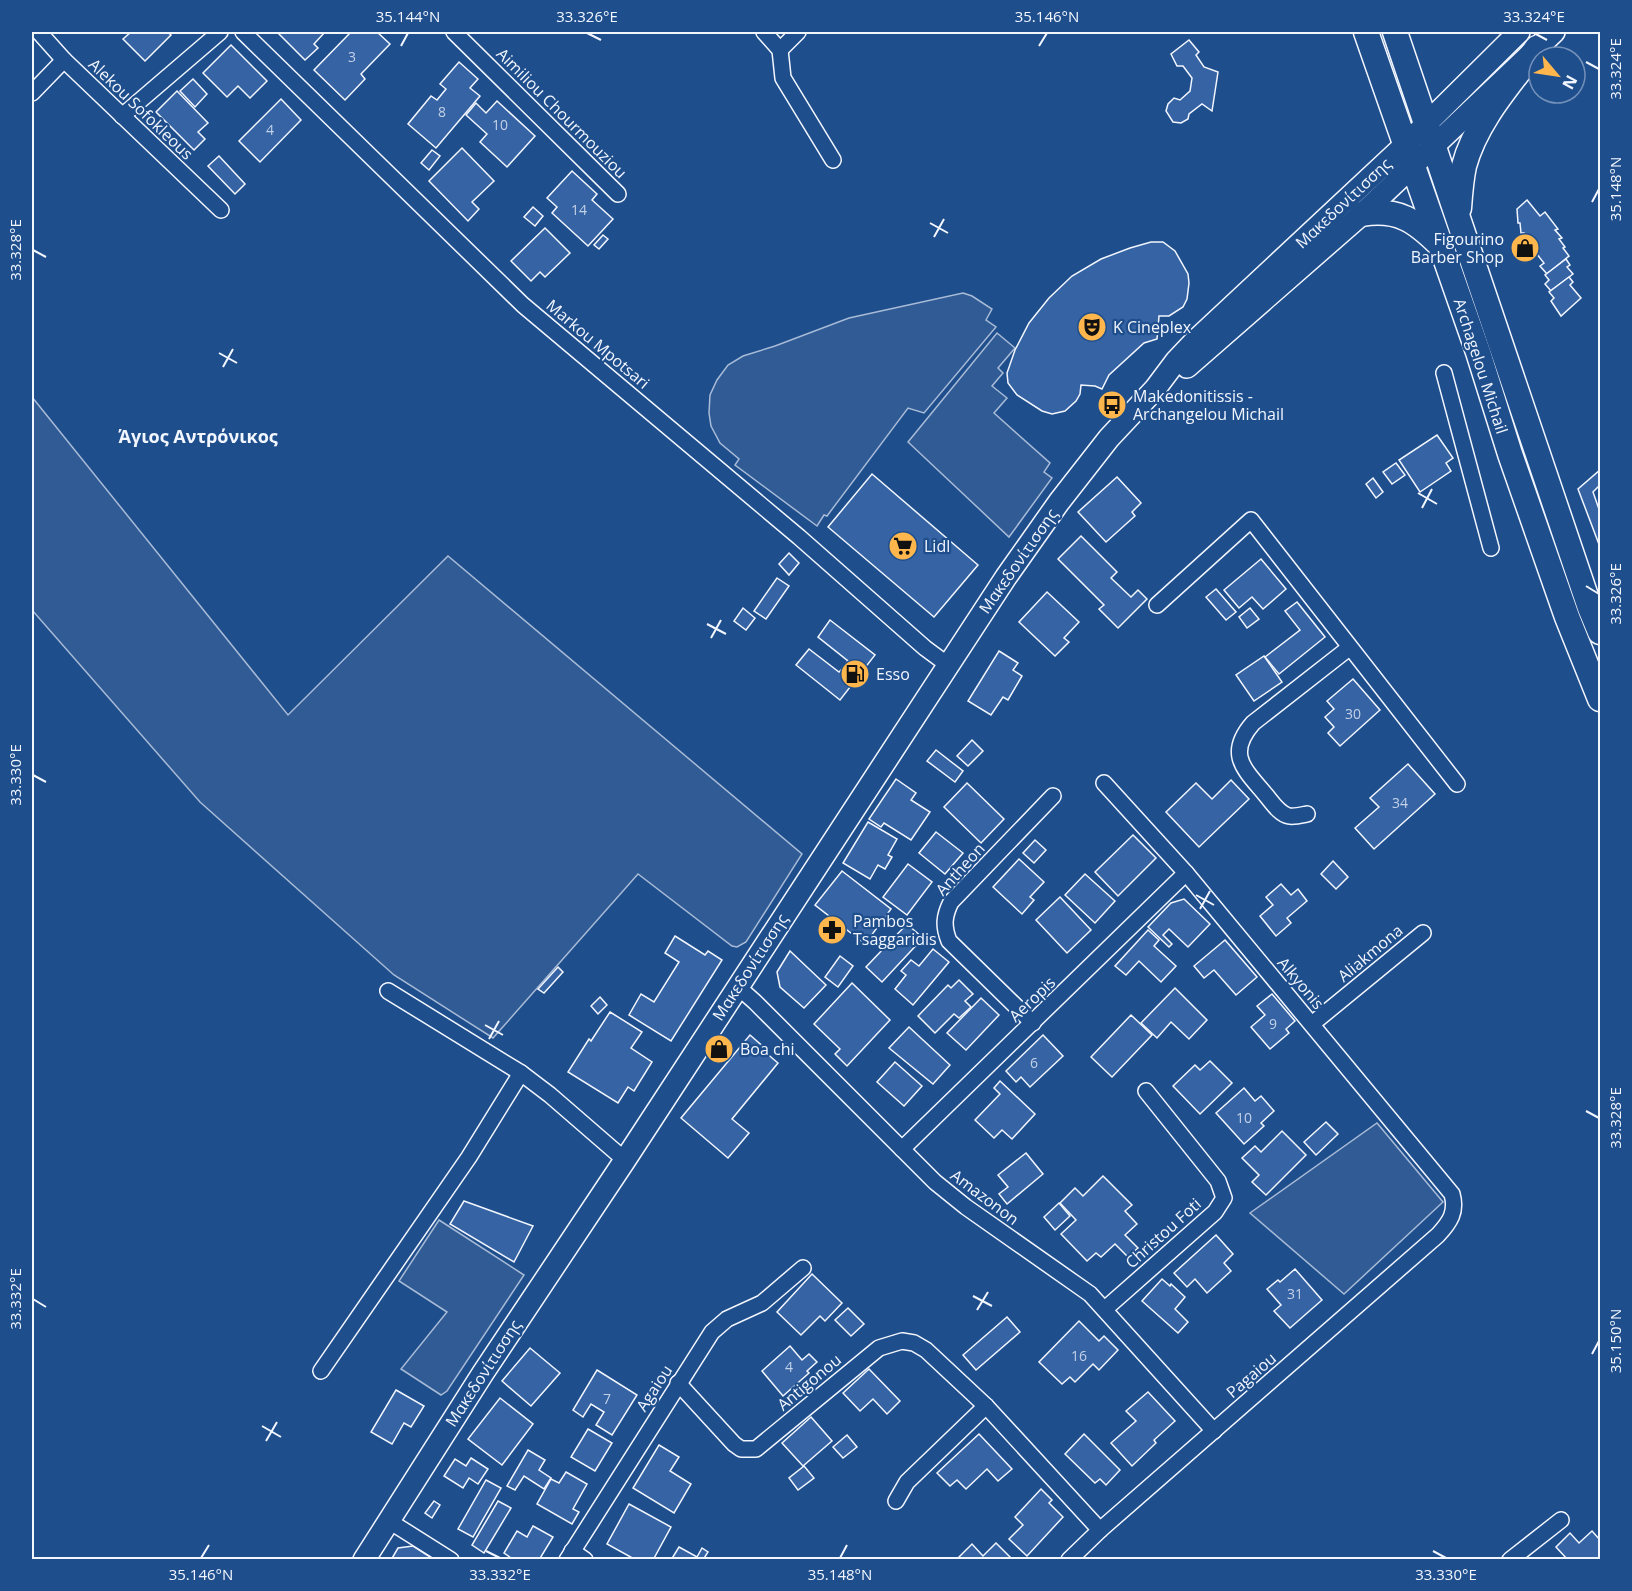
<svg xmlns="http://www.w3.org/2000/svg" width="1632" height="1591" font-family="'Open Sans',sans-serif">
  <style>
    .built { fill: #305b95; stroke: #a8bbd7; stroke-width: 1.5 }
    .building { fill: #3563a3; stroke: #f2f6ff; stroke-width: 1.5 }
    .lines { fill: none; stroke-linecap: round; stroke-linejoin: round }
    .street-casing { stroke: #f2f6ff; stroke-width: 18 }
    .secondary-casing { stroke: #f2f6ff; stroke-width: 24 }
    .primary-casing { stroke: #f2f6ff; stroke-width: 27 }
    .street { stroke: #1f4e8c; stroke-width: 15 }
    .secondary { stroke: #1f4e8c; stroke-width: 21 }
    .primary { stroke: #1f4e8c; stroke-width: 24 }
    .ticks { fill: none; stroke: #f2f6ff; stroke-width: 2 }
    .labels { text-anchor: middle; stroke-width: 4.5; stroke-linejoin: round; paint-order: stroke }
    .number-label { font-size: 14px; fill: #c3d1e8 }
    .street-label { font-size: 16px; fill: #f2f6ff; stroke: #1f4e8c }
    .poi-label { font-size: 16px; fill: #f2f6ff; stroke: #1f4e8c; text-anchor: start }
    .neighbourhood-label { font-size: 18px; font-weight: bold; fill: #f2f6ff; stroke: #1f4e8c }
    .neatline { fill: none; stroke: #f2f6ff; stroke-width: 2 }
    .ticks-label { font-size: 15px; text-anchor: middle; fill: #f2f6ff }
  </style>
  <rect width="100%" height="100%" fill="#1f4e8c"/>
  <g class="built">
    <polygon points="963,293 972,296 992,309 986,320 996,327 924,413 908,408 827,516 824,515 817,526 735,465 739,459 720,443 711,426 709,413 710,395 717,380 728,365 743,356 775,346 849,318"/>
    <polygon points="997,333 1015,348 998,368 1003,373 992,386 1007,398 994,413 1050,463 1044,472 1052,478 1009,537 908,442"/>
    <polygon points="32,397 288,715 448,556 802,854 746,942 737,947 732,946 638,874 493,1038 394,975 200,802 32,610"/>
    <polygon points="1377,1123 1443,1202 1344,1294 1250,1213"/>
    <polygon points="439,1220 524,1275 447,1391 441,1395 401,1369 447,1312 399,1281"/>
  </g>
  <g class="building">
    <polygon points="131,32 167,32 171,35 145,61 123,39"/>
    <polygon points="277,32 325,32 314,44 318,48 305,60"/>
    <polygon points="351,32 377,32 390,44 361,74 365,79 345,100 314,70"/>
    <polygon points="1189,40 1199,52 1196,55 1204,67 1218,72 1212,111 1202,104 1189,114 1188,119 1181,123 1173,122 1166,111 1168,104 1174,98 1180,100 1190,91 1192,78 1183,66 1177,66 1171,54"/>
    <polygon points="231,45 267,81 250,98 238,86 227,97 203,73"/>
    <polygon points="459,62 478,79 470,88 480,96 436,148 408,124 431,96 437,100 446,89 440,84"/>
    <polygon points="193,79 207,94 195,107 180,91"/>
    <polygon points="177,91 208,123 198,132 205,139 194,150 156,112"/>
    <polygon points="281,99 301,120 260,162 239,141"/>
    <polygon points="497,101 535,136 507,167 480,142 487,134 466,115 476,103 486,113"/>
    <polygon points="462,148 494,181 472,202 479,209 468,221 429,181"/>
    <polygon points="432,150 440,156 429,170 421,163"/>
    <polygon points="219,156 245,184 235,194 208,166"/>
    <polygon points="572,171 597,194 592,200 613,219 588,246 552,213 557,207 547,198"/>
    <polygon points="1527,200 1540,216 1545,212 1558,229 1555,230 1562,238 1559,239 1565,247 1563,248 1569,256 1547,274 1540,266 1544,263 1524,238 1524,233 1521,233 1520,223 1518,223 1517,209"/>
    <polygon points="533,207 543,216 535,226 524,217"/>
    <polygon points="545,228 570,253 545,277 540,272 531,281 511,261"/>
    <polygon points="603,235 608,239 599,249 594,245"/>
    <polygon points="1151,242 1163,242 1175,251 1188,274 1189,283 1187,299 1183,307 1169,316 1159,316 1157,339 1144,343 1109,375 1102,389 1095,386 1081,385 1080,394 1076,401 1065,411 1052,414 1042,411 1017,395 1008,383 1007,373 1015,350 1029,323 1049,298 1072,276 1101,259 1130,248"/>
    <polygon points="1566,259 1570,265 1567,267 1573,274 1551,291 1545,284 1549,280 1545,275"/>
    <polygon points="1569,277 1573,282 1570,285 1581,298 1561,316 1551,301 1554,298 1549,292"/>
    <polygon points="1437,435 1453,458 1446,463 1451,471 1420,492 1399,460"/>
    <polygon points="1396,463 1405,475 1392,484 1383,472"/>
    <polygon points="1600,470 1600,485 1593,492 1600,512 1600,547 1578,489"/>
    <polygon points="872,474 978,565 934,617 828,527"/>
    <polygon points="1117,477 1141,503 1132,512 1135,516 1106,542 1078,512"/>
    <polygon points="1373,478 1383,492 1376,498 1366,484"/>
    <polygon points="1081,536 1117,572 1111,578 1131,597 1138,590 1147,599 1118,628 1099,609 1104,605 1058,559"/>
    <polygon points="789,553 799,563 789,575 779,564"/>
    <polygon points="1261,559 1286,589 1263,609 1252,597 1239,608 1224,590"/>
    <polygon points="777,578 789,586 766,619 754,611"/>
    <polygon points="1216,589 1236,612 1226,620 1206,597"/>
    <polygon points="1047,592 1079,622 1064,638 1069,642 1055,656 1019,622"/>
    <polygon points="1297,602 1325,637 1279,674 1265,657 1300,630 1285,611"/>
    <polygon points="743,608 755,618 746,630 734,621"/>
    <polygon points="1250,608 1259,619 1247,628 1239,617"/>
    <polygon points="830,620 875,655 840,700 796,665 809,649 839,672 842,669 848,661 818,637"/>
    <polygon points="999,651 1018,663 1013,670 1022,676 1008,700 1003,697 991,715 968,701"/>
    <polygon points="1264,656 1282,682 1254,701 1236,675"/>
    <polygon points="1353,679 1380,710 1340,746 1328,733 1334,727 1325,717 1334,709 1327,701"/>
    <polygon points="972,740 983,751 968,766 957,756"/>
    <polygon points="936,750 963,771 955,782 927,761"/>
    <polygon points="1408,764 1435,794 1374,849 1355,828 1379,807 1370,798"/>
    <polygon points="896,779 916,793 911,800 930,812 911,840 884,823 881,827 869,819"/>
    <polygon points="1231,780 1249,799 1199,847 1166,812 1196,783 1212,799"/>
    <polygon points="967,783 1004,819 981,843 944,807"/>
    <polygon points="868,822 897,839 888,855 892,857 885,869 878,865 870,879 843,863"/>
    <polygon points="936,832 963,853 945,874 919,853"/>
    <polygon points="1133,835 1156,858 1118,896 1095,872"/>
    <polygon points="1035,840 1046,850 1034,863 1023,853"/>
    <polygon points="1019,859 1044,882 1030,897 1034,900 1022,914 993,887"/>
    <polygon points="1333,861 1348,877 1336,889 1321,874"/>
    <polygon points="908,864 932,882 907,915 883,897"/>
    <polygon points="842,871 891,909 865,944 815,905"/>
    <polygon points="1085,874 1115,901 1095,923 1065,895"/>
    <polygon points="1281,884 1291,895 1298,889 1307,901 1287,918 1291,923 1276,936 1260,916 1273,905 1266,897"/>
    <polygon points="1060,897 1091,930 1067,953 1036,920"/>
    <polygon points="1184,899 1210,924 1188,947 1169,929 1163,935 1172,944 1169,947 1148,927 1171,903"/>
    <polygon points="907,924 923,938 882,982 866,967"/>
    <polygon points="1148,930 1159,940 1154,946 1176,966 1161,982 1139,961 1126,975 1115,966"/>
    <polygon points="675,936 705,955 708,951 722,960 671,1041 629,1015 641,994 654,1002 679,962 665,953"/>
    <polygon points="1225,940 1257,977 1236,995 1214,970 1204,978 1194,966"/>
    <polygon points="933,949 949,962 913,1005 895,989 906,975 901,971 911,960 919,966"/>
    <polygon points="790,951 826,985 804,1008 780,987 777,972"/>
    <polygon points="840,956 853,966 838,987 825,977"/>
    <polygon points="558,967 563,972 544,993 538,989"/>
    <polygon points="959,980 973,994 965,1001 971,1007 959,1018 954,1014 935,1033 918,1016 948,985 951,988"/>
    <polygon points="852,983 890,1020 847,1066 835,1054 840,1049 814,1024"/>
    <polygon points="1175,988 1207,1020 1189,1039 1171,1022 1157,1038 1141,1023"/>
    <polygon points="1272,994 1295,1021 1286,1029 1289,1033 1270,1049 1251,1027 1265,1015 1257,1006"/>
    <polygon points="600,997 607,1005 598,1014 591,1006"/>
    <polygon points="981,998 999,1015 966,1050 947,1033"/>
    <polygon points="610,1012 642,1032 631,1048 652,1062 634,1091 628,1087 618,1103 568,1072 589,1039 591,1041"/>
    <polygon points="1131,1015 1152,1035 1112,1077 1091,1057"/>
    <polygon points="909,1027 950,1065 933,1084 889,1048"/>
    <polygon points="750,1035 767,1050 765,1052 778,1063 732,1119 749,1133 728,1158 681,1118"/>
    <polygon points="1043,1035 1063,1056 1030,1087 1021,1077 1016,1082 1006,1071"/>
    <polygon points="1210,1061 1232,1083 1200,1114 1173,1086 1195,1065 1200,1070"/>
    <polygon points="895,1062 922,1086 904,1106 877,1082"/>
    <polygon points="1000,1081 1035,1114 1012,1139 1002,1130 994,1138 975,1120 1000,1094 994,1088"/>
    <polygon points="1244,1088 1255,1101 1261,1096 1274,1111 1261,1123 1264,1126 1244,1144 1216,1113"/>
    <polygon points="1326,1122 1338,1134 1316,1155 1304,1142"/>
    <polygon points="1282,1131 1306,1155 1266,1195 1252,1182 1259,1175 1242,1158 1255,1146 1261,1152"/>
    <polygon points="1026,1153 1043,1174 1007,1204 999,1194 1008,1187 998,1175"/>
    <polygon points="1103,1176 1132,1205 1125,1211 1137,1224 1125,1235 1138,1248 1128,1257 1115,1244 1101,1257 1096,1253 1087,1261 1061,1234 1076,1220 1060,1203 1075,1188 1083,1196"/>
    <polygon points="464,1201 533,1226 514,1262 450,1224"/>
    <polygon points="1059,1203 1070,1216 1055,1230 1044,1217"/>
    <polygon points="1216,1235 1233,1254 1224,1263 1231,1271 1207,1293 1195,1279 1187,1287 1174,1273"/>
    <polygon points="1295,1269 1322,1300 1290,1328 1274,1311 1281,1305 1267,1289 1278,1280 1280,1282"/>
    <polygon points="812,1274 842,1303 825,1321 820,1316 801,1335 777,1312"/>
    <polygon points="1162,1279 1170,1286 1171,1284 1185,1297 1175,1309 1188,1322 1178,1333 1142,1301"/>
    <polygon points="848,1308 864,1324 851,1336 835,1320"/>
    <polygon points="1007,1317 1020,1332 976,1370 963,1355"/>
    <polygon points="1079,1321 1099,1341 1104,1336 1118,1350 1099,1370 1093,1364 1075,1382 1070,1377 1062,1384 1039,1362"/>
    <polygon points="790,1346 802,1360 809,1354 817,1362 807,1371 809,1373 783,1396 762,1371"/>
    <polygon points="530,1348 560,1373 531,1406 502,1381"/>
    <polygon points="869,1369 900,1401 887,1414 873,1399 860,1411 843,1393"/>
    <polygon points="597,1370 637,1395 612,1435 596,1425 604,1412 591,1404 583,1417 573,1410"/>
    <polygon points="396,1390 424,1406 411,1427 404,1423 392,1444 371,1432"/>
    <polygon points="1148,1392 1175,1421 1154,1440 1156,1443 1132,1466 1111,1443 1136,1421 1126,1411"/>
    <polygon points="500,1398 533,1424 502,1465 468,1439"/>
    <polygon points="811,1417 832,1441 803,1466 782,1443"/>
    <polygon points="588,1429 612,1443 595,1471 571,1457"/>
    <polygon points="979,1434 1012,1469 998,1481 987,1469 966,1489 957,1480 950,1486 937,1473"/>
    <polygon points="1084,1434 1120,1470 1106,1485 1100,1479 1095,1483 1065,1454"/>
    <polygon points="847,1435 857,1447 843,1458 833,1447"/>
    <polygon points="659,1445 679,1457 670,1471 691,1484 674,1513 633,1488"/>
    <polygon points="528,1450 545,1460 539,1470 551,1478 544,1489 524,1476 515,1490 507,1486"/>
    <polygon points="471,1458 488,1469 478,1484 469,1478 463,1488 444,1476 455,1459 466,1466"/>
    <polygon points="804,1466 814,1478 798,1490 789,1478"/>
    <polygon points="566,1472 587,1484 573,1509 579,1512 572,1524 537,1504 551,1479 559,1483"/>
    <polygon points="486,1480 501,1488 473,1537 458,1529"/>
    <polygon points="1041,1489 1052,1500 1049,1503 1063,1517 1027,1556 1009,1539 1023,1525 1015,1517"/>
    <polygon points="434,1501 440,1505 432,1518 425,1513"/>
    <polygon points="498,1501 511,1508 484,1553 472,1545"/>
    <polygon points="629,1504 671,1527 653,1560 636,1560 607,1544"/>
    <polygon points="533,1526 553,1537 539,1560 514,1560 504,1553 517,1531 527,1537"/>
    <polygon points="1592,1531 1600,1540 1600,1560 1568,1560 1556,1547 1570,1533 1579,1543"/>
    <polygon points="996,1543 1013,1560 956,1560 972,1544 983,1556"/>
    <polygon points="413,1546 435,1560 391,1560 398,1548"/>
    <polygon points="679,1547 697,1557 702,1548 708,1552 703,1560 671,1560"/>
  </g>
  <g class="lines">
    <g class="street-casing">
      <g id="street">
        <polyline points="39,32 64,60 221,210"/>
        <polyline points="243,32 523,305 799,537 925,648 948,665"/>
        <polyline points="454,32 618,194"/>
        <polyline points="764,32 780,50 783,78 833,160"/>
        <polyline points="780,50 798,32"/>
        <polyline points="32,93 64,60"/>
        <polyline points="122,116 220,32"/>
        <polyline points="1444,373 1491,548"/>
        <polyline points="1157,605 1251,520 1457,784"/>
        <path d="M1307,814C1302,815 1294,817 1289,816C1279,814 1272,802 1265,794C1244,769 1226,754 1253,723L1349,648"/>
        <polyline points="737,986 755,1002 935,1182 966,1207 1090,1294 1214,1431"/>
        <polyline points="388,991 521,1073 550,1095 625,1160"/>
        <path d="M1033,1023L949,941C943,926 944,916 951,902L1053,796"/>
        <polyline points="1312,1024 1423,933"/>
        <polyline points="902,1149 1186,873"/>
        <polyline points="1105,1309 1215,1212 1224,1198 1218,1181 1146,1091"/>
        <polyline points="321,1371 469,1157 521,1073"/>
        <polyline points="678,1383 734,1444 741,1449 756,1449 879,1348 902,1341 914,1343 926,1350 986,1406 1100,1530"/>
        <polyline points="896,1501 907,1482 986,1406"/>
        <polyline points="389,1521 451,1560"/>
        <polyline points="572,1551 585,1560"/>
        <polyline points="567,1560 712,1332 727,1319 762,1303 803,1268"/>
        <path d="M1069,1560L1100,1530L1438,1235C1450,1222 1457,1212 1452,1194L1186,873L1104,783"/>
        <polyline points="1510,1560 1561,1520"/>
      </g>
    </g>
    <g class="secondary-casing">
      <g id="secondary">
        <polyline points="1187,367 1362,214 1554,32"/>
        <polyline points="364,1560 483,1373 625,1160 1006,577 1059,502 1109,438 1155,389 1176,361 1194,342 1406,144 1519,32"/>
      </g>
    </g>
    <g class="primary-casing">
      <g id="primary">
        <polyline points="1366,32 1478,352 1510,454 1567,617 1600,699"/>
        <polyline points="1395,32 1590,608 1600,632"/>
        <path d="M1459,208C1460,194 1461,180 1464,166C1476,121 1510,84 1537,48"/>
        <path d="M1362,214C1398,208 1416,221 1440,245"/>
      </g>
    </g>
    <use href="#street" class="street"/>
    <use href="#secondary" class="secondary"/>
    <use href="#primary" class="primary"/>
  </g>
  <path class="ticks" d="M587,33L601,40M1534,33L1547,40M401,46L408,33M1039,46L1047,33M1586,62L1599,69M1592,202L1599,189M930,223L948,233M934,237L944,219M33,250L46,257M219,353L237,363M223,367L233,349M1418,493L1437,504M1422,508L1432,489M1586,586L1599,594M707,624L726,634M711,638L721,620M33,775L46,782M1196,895L1214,905M1200,909L1210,891M485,1025L503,1035M489,1039L499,1021M1586,1111L1599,1118M973,1296L992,1306M33,1299L46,1307M977,1310L988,1292M1592,1354L1599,1341M262,1426L281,1437M266,1441L277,1422M486,1551L500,1558M1433,1551L1446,1558M201,1558L209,1545M840,1558L847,1545"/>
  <defs>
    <g id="shop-disc" transform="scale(1.5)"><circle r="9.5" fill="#ffb74d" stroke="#1f4e8c"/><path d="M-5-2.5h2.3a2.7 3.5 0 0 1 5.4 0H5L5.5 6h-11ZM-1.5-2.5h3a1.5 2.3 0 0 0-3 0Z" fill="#111"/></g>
    <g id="theatre-disc" transform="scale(1.5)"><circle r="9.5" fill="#ffb74d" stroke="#1f4e8c"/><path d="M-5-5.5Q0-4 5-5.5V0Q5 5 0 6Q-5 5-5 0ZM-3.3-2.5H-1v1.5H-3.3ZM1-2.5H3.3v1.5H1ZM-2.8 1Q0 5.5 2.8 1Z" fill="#111"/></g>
    <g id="bus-disc" transform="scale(1.5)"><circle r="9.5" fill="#ffb74d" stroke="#1f4e8c"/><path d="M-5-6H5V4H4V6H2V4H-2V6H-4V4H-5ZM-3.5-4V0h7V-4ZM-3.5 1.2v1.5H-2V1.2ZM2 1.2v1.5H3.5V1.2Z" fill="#111"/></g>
    <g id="supermarket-disc" transform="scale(1.5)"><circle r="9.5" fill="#ffb74d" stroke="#1f4e8c"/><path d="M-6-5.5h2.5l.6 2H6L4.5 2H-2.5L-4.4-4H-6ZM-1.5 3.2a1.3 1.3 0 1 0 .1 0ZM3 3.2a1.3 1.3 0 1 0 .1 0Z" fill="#111"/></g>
    <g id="fuel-disc" transform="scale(1.5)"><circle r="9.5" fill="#ffb74d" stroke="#1f4e8c"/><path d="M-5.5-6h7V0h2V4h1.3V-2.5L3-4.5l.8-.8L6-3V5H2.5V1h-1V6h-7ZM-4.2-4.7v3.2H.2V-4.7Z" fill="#111"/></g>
    <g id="pharmacy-disc" transform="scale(1.5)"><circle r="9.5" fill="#ffb74d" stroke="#1f4e8c"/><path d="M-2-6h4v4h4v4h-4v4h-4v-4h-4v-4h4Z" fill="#111"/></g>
  </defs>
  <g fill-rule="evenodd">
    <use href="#shop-disc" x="1525" y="248"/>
    <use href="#theatre-disc" x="1092" y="327"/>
    <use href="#bus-disc" x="1112" y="405"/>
    <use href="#supermarket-disc" x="903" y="546"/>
    <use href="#fuel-disc" x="855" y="674"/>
    <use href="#pharmacy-disc" x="832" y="930"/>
    <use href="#shop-disc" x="719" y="1049"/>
  </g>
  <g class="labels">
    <g class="number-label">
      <text x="352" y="62">3</text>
      <text x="442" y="117">8</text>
      <text x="500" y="130">10</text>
      <text x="270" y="135">4</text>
      <text x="579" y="215">14</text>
      <text x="1353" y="719">30</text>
      <text x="1400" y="808">34</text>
      <text x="1273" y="1029">9</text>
      <text x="1034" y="1068">6</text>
      <text x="1244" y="1123">10</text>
      <text x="1295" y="1299">31</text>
      <text x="1079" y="1361">16</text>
      <text x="789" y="1372">4</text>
      <text x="607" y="1404">7</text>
    </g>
    <g class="street-label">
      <text transform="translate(141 109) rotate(44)" y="6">Alekou Sofokleous</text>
      <text transform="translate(562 113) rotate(45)" y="6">Aimiliou Chourmouziou</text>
      <text transform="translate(1343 203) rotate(-43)" y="6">Μακεδονίτισσης</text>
      <text transform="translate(598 344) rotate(40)" y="6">Markou Mpotsari</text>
      <text transform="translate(1481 366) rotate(72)" y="6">Archagelou Michail</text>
      <text transform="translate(1018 561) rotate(-55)" y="6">Μακεδονίτισσης</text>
      <text transform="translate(960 869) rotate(-48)" y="6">Antheon</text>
      <text transform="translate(1370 953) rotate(-40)" y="6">Aliakmona</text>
      <text transform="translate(750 967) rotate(-57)" y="6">Μακεδονίτισσης</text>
      <text transform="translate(1301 983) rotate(50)" y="6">Alkyonis</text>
      <text transform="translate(1032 999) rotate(-44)" y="6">Aeropis</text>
      <text transform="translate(985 1197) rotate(37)" y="6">Amazonon</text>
      <text transform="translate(1163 1233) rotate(-42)" y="6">Christou Foti</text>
      <text transform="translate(483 1373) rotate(-57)" y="6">Μακεδονίτισσης</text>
      <text transform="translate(1251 1375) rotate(-41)" y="6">Pagaiou</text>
      <text transform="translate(809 1382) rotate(-40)" y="6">Antigonou</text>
      <text transform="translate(654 1388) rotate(-57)" y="6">Agaiou</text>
    </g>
    <g class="poi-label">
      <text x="1504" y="245" text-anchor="end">Figourino<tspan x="1504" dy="18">Barber Shop</tspan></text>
      <text x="1113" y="333">K Cineplex</text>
      <text x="1133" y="402">Makedonitissis -<tspan x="1133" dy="18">Archangelou Michail</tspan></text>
      <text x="924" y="552">Lidl</text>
      <text x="876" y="680">Esso</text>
      <text x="853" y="927">Pambos<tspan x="853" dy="18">Tsaggaridis</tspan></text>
      <text x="740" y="1055">Boa chi</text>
    </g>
    <g class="neighbourhood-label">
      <text x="198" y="443">Άγιος Αντρόνικος</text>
    </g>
  </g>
  <rect width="1632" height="1591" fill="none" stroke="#1f4e8c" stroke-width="66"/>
  <g transform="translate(1557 75) rotate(119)"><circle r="28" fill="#1f4e8c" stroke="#7391ba" stroke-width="1.5"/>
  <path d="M0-4.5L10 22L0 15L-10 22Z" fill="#ffb74d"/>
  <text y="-9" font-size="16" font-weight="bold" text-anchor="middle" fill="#f2f6ff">N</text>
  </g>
  <rect x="33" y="33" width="1566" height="1525" class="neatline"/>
  <g class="ticks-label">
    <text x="408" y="22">35.144°N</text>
    <text x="587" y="22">33.326°E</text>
    <text x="1047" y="22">35.146°N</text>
    <text x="1534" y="22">33.324°E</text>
    <text transform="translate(1616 69) rotate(-90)" y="5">33.324°E</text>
    <text transform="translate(1616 189) rotate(-90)" y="5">35.148°N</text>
    <text transform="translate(16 250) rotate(-90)" y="5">33.328°E</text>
    <text transform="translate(1616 594) rotate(-90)" y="5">33.326°E</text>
    <text transform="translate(16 775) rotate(-90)" y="5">33.330°E</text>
    <text transform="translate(1616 1118) rotate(-90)" y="5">33.328°E</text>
    <text transform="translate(16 1299) rotate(-90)" y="5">33.332°E</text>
    <text transform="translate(1616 1341) rotate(-90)" y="5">35.150°N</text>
    <text x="201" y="1580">35.146°N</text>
    <text x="500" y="1580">33.332°E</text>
    <text x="840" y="1580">35.148°N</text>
    <text x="1446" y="1580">33.330°E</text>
  </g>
</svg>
